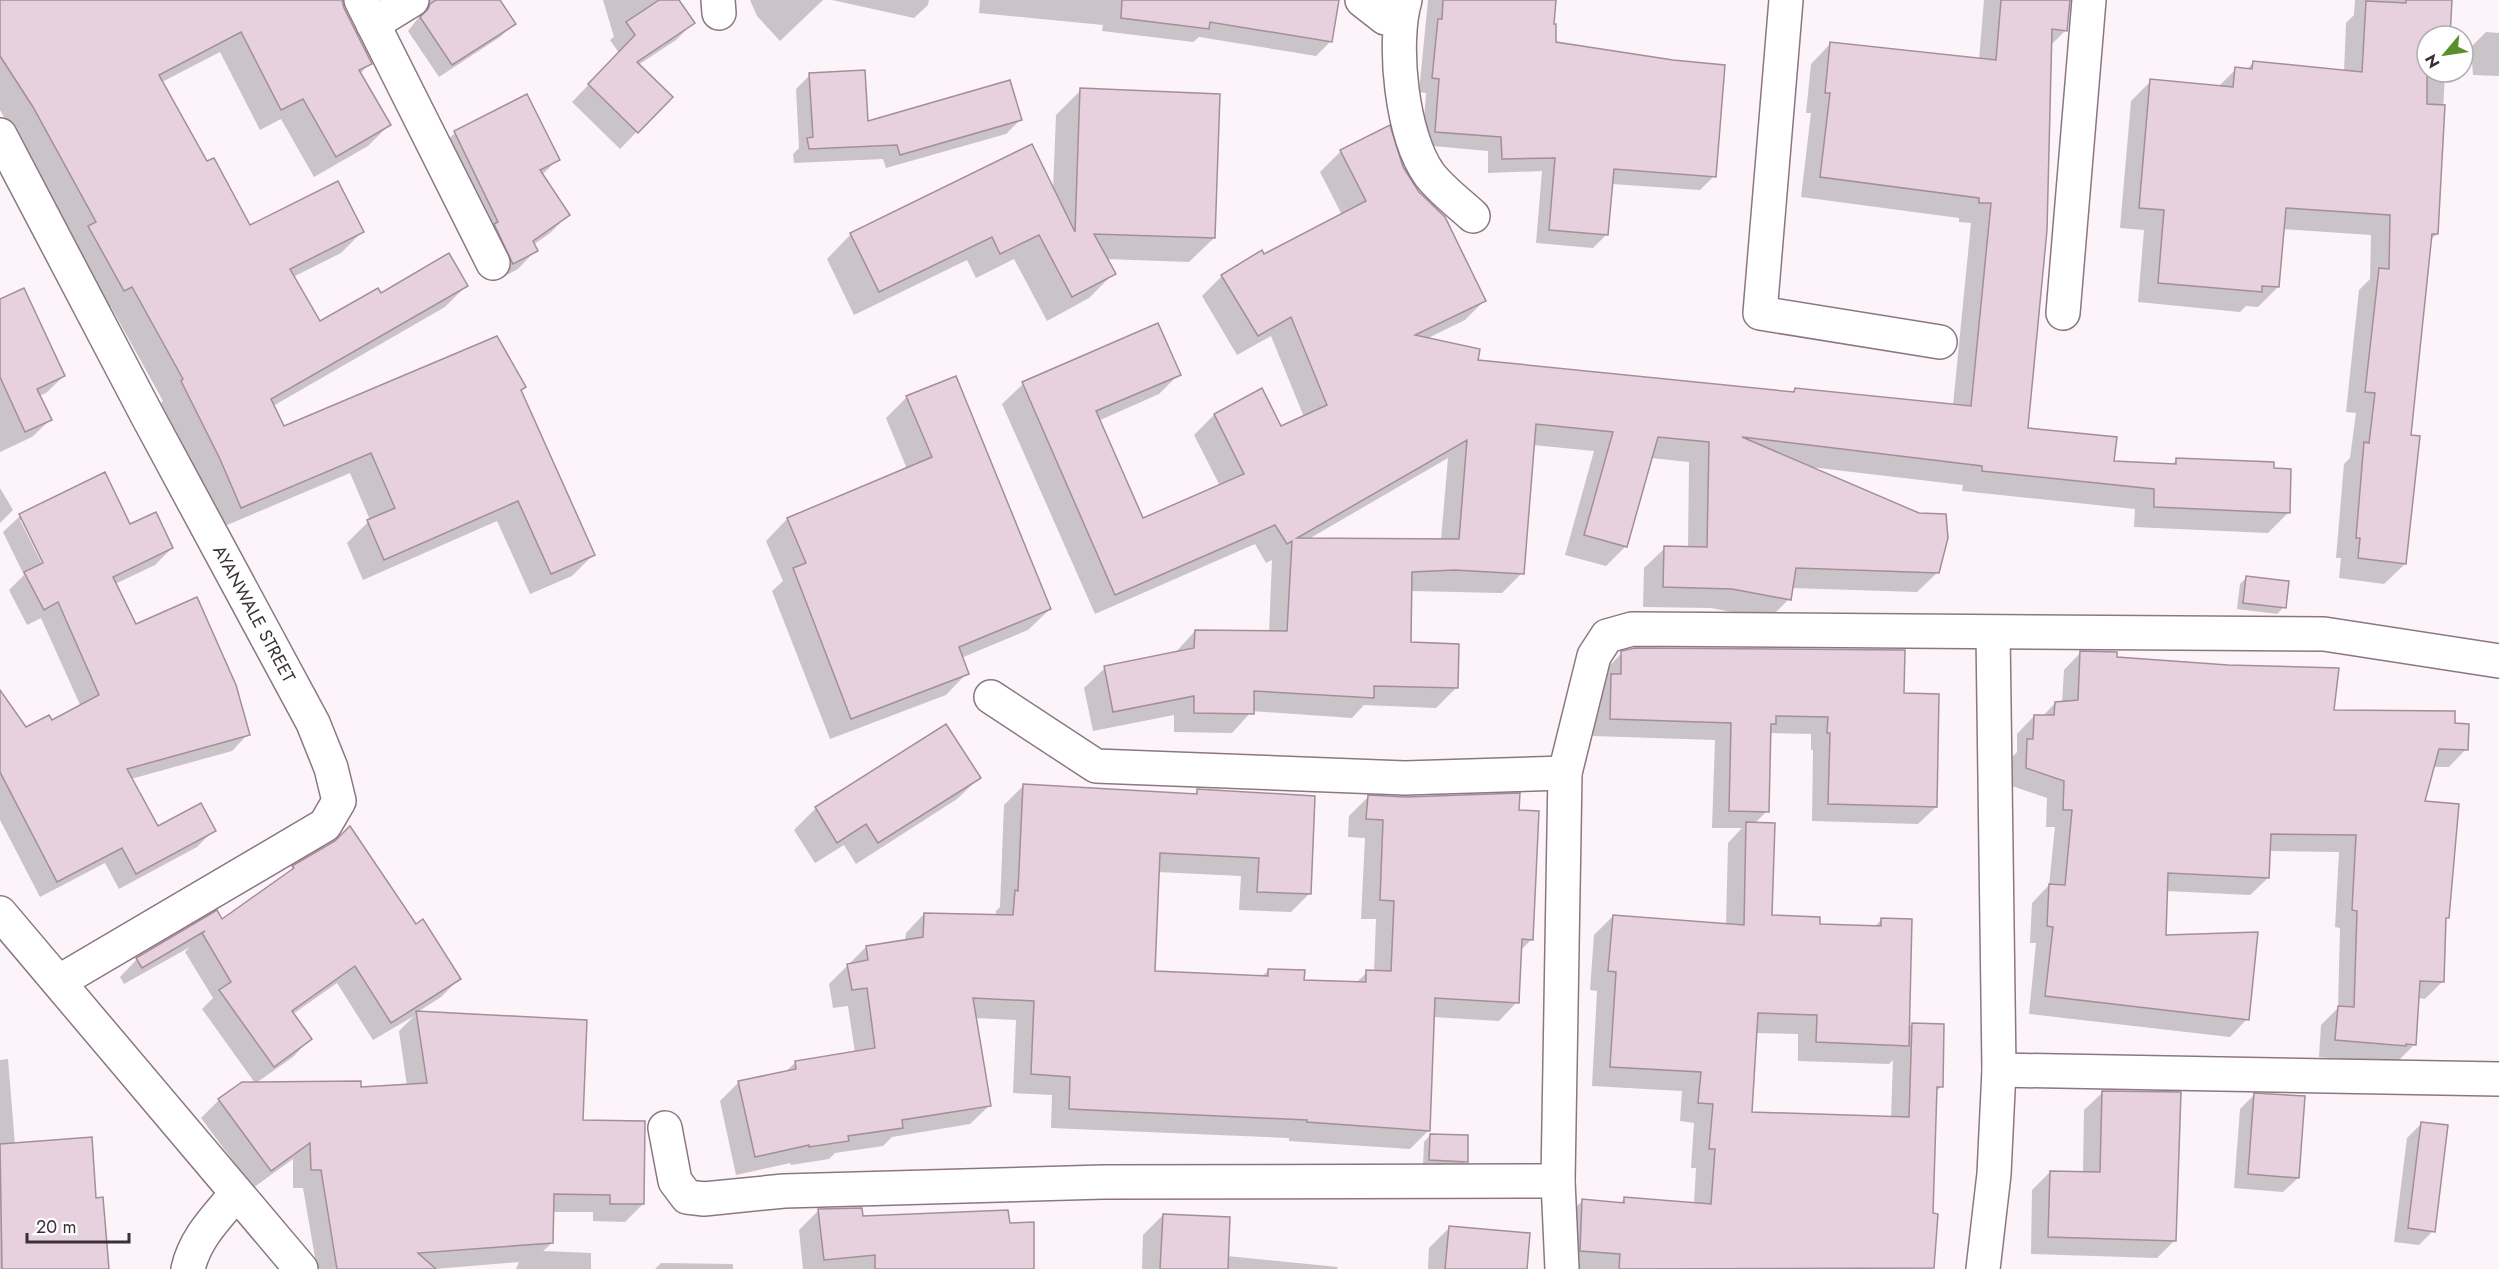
<svg xmlns="http://www.w3.org/2000/svg" width="2499" height="1269" font-family="Jost,sans-serif">
  <style>
    .shadow { fill: #0003; fill-rule: evenodd }
    .building { fill: #e8d1de; stroke: #a38e99; stroke-width: 1.5; fill-rule: evenodd }
    .lines { fill: none; stroke-linecap: round; stroke-linejoin: round }
    .minor-casing { stroke: #8b7782; stroke-width: 36 }
    .minor { stroke: #fff; stroke-width: 33 }
    .labels { text-anchor: middle; stroke-width: 4.5; stroke-linejoin: round; paint-order: stroke }
    .street-label { font-size: 18px; fill: #393135; stroke: #fff }
  </style>
  <rect width="100%" height="100%" fill="#fdf4f9"/>
  <g class="shadow">
    <polygon points="0,0 343,0 343,9 370,63 360,74 389,125 368,146 314,177 281,119 260,130 220,52 162,82 207,163 250,227 362,232 341,253 293,277 319,323 380,295 466,286 445,307 273,406 284,428 524,387 520,391 593,555 572,576 530,594 497,521 363,580 347,543 370,520 350,473 220,528 199,481 161,403 163,401 111,307 103,311 68,248 75,242 0,110"/>
    <polygon points="417,0 499,0 514,24 500,37 439,77 408,31 423,12"/>
    <polygon points="603,0 677,0 693,23 676,40 638,65 671,97 620,149 572,102 619,53 610,40 614,37"/>
    <polygon points="750,0 823,0 780,41 757,16"/>
    <polygon points="832,0 929,0 928,5 914,18"/>
    <polygon points="980,0 1337,0 1330,42 1316,56 1199,37 1193,42 1102,31 1103,25 979,13"/>
    <polygon points="1428,0 1554,0 1552,25 1554,43 1714,176 1700,190 1612,184 1607,234 1593,248 1536,243 1542,171 1488,173 1488,151 1422,145 1426,93 1419,92"/>
    <path d="M1984,0H2068L2066,30L2050,46L2026,429L2113,462L2171,465L2177,460L2288,513L2268,533L2134,527L2135,509L1962,491L1963,485L1810,467L1938,572L1917,592L1791,588L1789,599L1769,619L1711,608L1643,607L1644,568L1665,548H1688L1689,462L1651,458L1626,546L1606,566L1565,555L1594,451L1533,445L1522,573L1502,593L1410,591V644L1456,688L1436,708L1364,705L1352,718L1252,711L1232,733L1174,732V715L1093,731L1084,688L1105,668L1175,653L1195,631L1269,633L1272,560L1266,563L1255,544L1095,614L1002,404L1023,384L1157,325L1179,374L1159,394L1098,421L1142,520L1220,486L1194,435L1214,415L1281,428L1304,417L1271,336L1237,355L1202,296L1222,276L1342,215L1320,172L1340,152L1389,127L1402,167L1485,300L1465,320L1426,339L1476,361L1792,393L1795,390L1953,405L1971,223L1959,222V218L1801,197L1811,113H1806L1811,64L1831,43L1979,60ZM1448,458L1441,540H1307Z"/>
    <polygon points="2355,0 2451,0 2448,36 2427,36 2427,72 2445,72 2437,234 2430,240 2410,436 2405,564 2384,584 2339,578 2341,558 2336,558 2344,464 2350,458 2356,413 2346,412 2359,290 2370,279 2371,235 2282,229 2278,287 2258,307 2246,306 2240,312 2138,302 2144,230 2120,228 2131,101 2151,81 2218,87 2236,69 2246,70 2253,63 2344,72 2346,23 2354,15"/>
    <polygon points="2486,32 2499,33 2499,76 2473,75 2471,47"/>
    <polygon points="810,75 867,123 1020,120 1006,134 886,168 883,159 794,163 793,154 799,148 796,89"/>
    <polygon points="1081,90 1214,238 1189,262 1106,259 1114,273 1089,298 1047,321 1014,259 976,278 967,260 854,315 827,259 851,234 1053,190 1056,115"/>
    <polygon points="527,97 558,159 542,175 568,215 550,233 533,245 536,250 518,269 495,281 436,151 455,133"/>
    <polygon points="0,300 64,376 46,393 39,396 50,420 32,437 0,452"/>
    <polygon points="907,397 1050,609 1028,630 961,658 967,673 946,695 830,739 772,591 783,581 766,541 787,519 907,469 886,418"/>
    <path d="M104,474L129,526L172,548L155,565L115,584L135,626L248,734L232,751L131,779L157,828L214,830L197,847L119,889L105,863L40,897L0,820V693L26,729L51,722L81,707L41,618L27,625L9,590L24,575L3,532L20,516ZM20,520H23L47,569L45,570Z"/>
    <polygon points="0,488 13,510 0,523"/>
    <polygon points="2247,577 2284,607 2277,614 2237,609 2240,584"/>
    <polygon points="2081,652 2116,658 2333,712 2453,725 2466,749 2449,767 2433,767 2423,802 2448,917 2444,921 2443,981 2425,999 2418,998 2415,1044 2397,1062 2387,1063 2319,1057 2321,1025 2338,1008 2340,928 2335,927 2339,852 2269,851 2268,878 2250,895 2166,891 2165,937 2247,1019 2230,1037 2029,1014 2036,943 2030,943 2032,903 2049,885 2055,827 2046,827 2047,798 2009,785 2011,758 2017,752 2017,734 2034,716 2042,717 2055,703 2062,703 2064,670"/>
    <path d="M1622,653L1903,695L1936,807L1918,824L1812,821L1813,750H1811V734L1769,733L1767,811L1754,824L1771,916L1818,925L1874,927L1881,920L1908,1028L1912,1024L1941,1087L1935,1092L1933,1267L1931,1269H1561L1563,1220L1582,1201L1619,1204L1624,1199L1694,1204L1696,1168H1691L1694,1123L1680,1121L1682,1091L1592,1086L1597,991L1590,990L1594,935L1613,916L1726,925L1728,843L1742,828H1712L1715,740L1593,736L1594,692L1605,670ZM1755,1033L1798,1034V1061L1889,1064L1893,1060L1891,1118L1750,1113Z"/>
    <polygon points="946,726 979,778 957,799 856,864 844,845 815,863 794,830 816,808"/>
    <polygon points="1023,786 1193,796 1198,791 1310,893 1291,912 1239,910 1241,876 1158,872 1153,972 1261,977 1269,970 1303,982 1355,984 1367,972 1374,972 1376,919 1361,919 1365,838 1348,837 1349,816 1368,797 1518,811 1532,939 1520,951 1517,1002 1499,1021 1433,1017 1429,1130 1410,1149 1289,1141 1289,1138 1051,1128 1052,1095 1013,1093 1016,1020 975,1018 989,1106 970,1124 892,1137 883,1146 835,1153 829,1159 791,1165 790,1163 736,1175 720,1101 739,1082 785,1072 796,1062 855,1053 848,1006 833,1008 829,984 866,947 905,941 906,933 924,914 996,916 996,911 1000,907 1004,805"/>
    <path d="M293,867L415,926L459,979L441,997L416,1013L585,1022L581,1122L643,1204L625,1222L593,1221V1212H552V1243L543,1251L591,1253V1269H516L519,1262L434,1269H317L303,1188H293V1159L253,1188L201,1118L219,1100L255,1083L202,1009L213,998L185,952L190,947L124,984L120,977L137,959L222,921L284,877ZM337,983L373,1040L414,1016L399,1031L407,1086L360,1089L256,1083L293,1057L310,1039L293,1014Z"/>
    <polygon points="8,1059 15,1145 95,1199 107,1269 0,1269 0,1060"/>
    <polygon points="2103,1092 2175,1240 2157,1258 2031,1254 2032,1190 2050,1172 2083,1173 2084,1110"/>
    <polygon points="2254,1095 2298,1178 2283,1192 2234,1188 2240,1109"/>
    <polygon points="2422,1123 2433,1231 2419,1245 2394,1242 2407,1138"/>
    <polygon points="1430,1135 1466,1161 1459,1168 1423,1167 1424,1142"/>
    <polygon points="819,1210 862,1217 1009,1225 1033,1269 803,1269 799,1230"/>
    <polygon points="1163,1215 1227,1256 1338,1267 1337,1269 1142,1269 1143,1235"/>
    <polygon points="1449,1228 1525,1269 1428,1269 1429,1248"/>
    <polygon points="661,1263 733,1264 733,1269 655,1269"/>
  </g>
  <g class="building">
    <polygon points="0,0 342,0 344,8 372,64 359,70 391,125 336,157 303,99 281,110 241,32 159,75 207,161 214,158 250,225 338,181 364,232 290,269 320,321 378,288 381,293 449,253 468,286 271,399 284,426 497,336 526,387 521,390 595,555 551,574 518,501 384,560 367,520 395,508 371,453 241,508 220,459 181,381 183,379 132,287 124,291 88,226 96,222 33,107 0,56"/>
    <polygon points="436,0 500,0 516,24 452,65 420,17 428,9 430,4"/>
    <polygon points="659,0 679,0 695,23 637,62 673,97 638,133 588,84 635,35 626,22"/>
    <polygon points="1122,0 1339,0 1332,42 1210,22 1209,29 1121,18"/>
    <polygon points="1443,0 1556,0 1554,24 1556,24 1556,42 1673,60 1725,65 1716,177 1614,169 1608,235 1549,230 1555,158 1502,159 1501,137 1435,132 1439,79 1432,78 1438,19 1442,19"/>
    <path d="M2001,0H2070L2067,31L2052,29L2047,230L2028,428L2117,437L2114,461L2176,464V458L2274,462V468L2291,469L2290,513L2154,507V489L1982,471V466L1742,437L1919,513L1946,514L1948,538L1939,573L1796,568L1791,600L1732,589L1663,587L1664,546L1707,547L1709,442L1658,437L1627,547L1584,535L1613,432L1536,424L1524,574L1455,570L1412,572L1411,642L1459,644L1458,688L1374,686V698L1254,691V714L1194,713V696L1113,712L1104,666L1194,648L1195,630L1287,631L1292,541L1287,544L1275,525L1115,595L1022,382L1158,323L1181,375L1096,411L1143,518L1244,474L1214,414L1262,388L1281,426L1327,405L1291,317L1258,336L1221,275L1262,250L1264,254L1366,201L1340,150L1390,125L1403,167L1419,192L1445,217L1486,301L1415,335L1480,349L1478,360L1794,392L1795,388L1971,406L1991,203H1979V198L1820,177L1830,93H1825L1830,42L1996,60ZM1467,440L1459,539L1297,538Z"/>
    <polygon points="2406,0 2452,0 2450,36 2427,36 2427,104 2445,105 2438,234 2432,234 2411,435 2420,436 2406,564 2358,558 2360,538 2356,538 2364,442 2369,443 2375,393 2365,392 2379,268 2389,269 2390,215 2286,208 2279,287 2262,286 2262,292 2158,283 2164,210 2139,208 2150,79 2233,87 2235,67 2252,69 2253,61 2362,72 2366,1 2406,3"/>
    <polygon points="865,70 868,121 1010,80 1022,120 900,155 897,145 809,149 807,138 813,137 809,73"/>
    <polygon points="1080,88 1220,94 1215,238 1094,234 1116,274 1072,297 1039,235 1000,254 992,237 879,292 850,233 1032,144 1075,232"/>
    <polygon points="527,94 560,160 540,170 570,215 533,241 538,251 513,264 494,224 498,222 454,131"/>
    <polygon points="24,288 65,376 37,389 52,420 25,432 0,377 0,299"/>
    <polygon points="956,376 1051,609 959,647 969,674 851,719 793,568 806,563 787,518 932,457 906,396"/>
    <polygon points="105,472 130,524 156,512 173,548 113,577 136,624 197,597 236,685 250,735 127,769 158,826 201,803 216,831 136,874 122,848 57,882 0,772 0,690 26,727 49,715 52,720 99,695 58,602 44,610 24,572 43,563 19,514"/>
    <polygon points="2246,576 2289,581 2286,608 2243,603"/>
    <polygon points="1635,648 1905,650 1904,693 1939,694 1937,807 1828,804 1830,733 1827,733 1828,717 1776,716 1776,724 1771,724 1769,812 1729,811 1731,723 1610,719 1611,674 1621,674 1621,651"/>
    <polygon points="2080,651 2117,652 2117,657 2228,665 2339,668 2334,710 2455,711 2455,723 2469,724 2468,750 2439,749 2425,801 2459,804 2449,918 2446,918 2444,982 2420,981 2416,1045 2406,1044 2406,1046 2335,1040 2338,1006 2354,1007 2357,911 2352,910 2356,835 2271,834 2269,878 2168,873 2166,935 2258,932 2249,1020 2045,996 2053,927 2047,926 2049,884 2065,885 2072,810 2063,810 2064,781 2026,768 2027,739 2033,739 2034,715 2054,715 2055,702 2078,700"/>
    <polygon points="946,724 981,778 878,843 866,824 837,843 815,807"/>
    <polygon points="1023,784 1197,794 1197,789 1315,796 1311,894 1257,892 1259,858 1160,853 1155,971 1268,976 1268,969 1305,970 1304,980 1366,982 1366,970 1391,971 1394,901 1380,900 1383,820 1366,819 1368,795 1406,797 1520,793 1519,810 1539,811 1533,940 1522,939 1519,1003 1435,998 1430,1131 1307,1122 1307,1120 1069,1109 1070,1077 1031,1074 1034,1001 973,998 991,1106 902,1120 903,1128 848,1136 849,1141 809,1147 809,1145 755,1157 738,1081 796,1069 795,1061 875,1048 867,988 852,990 847,964 868,960 866,946 923,937 924,913 1013,915 1015,890 1018,891"/>
    <polygon points="1746,822 1775,823 1772,915 1820,917 1820,924 1881,926 1881,918 1912,919 1909,1046 1816,1042 1817,1015 1758,1013 1752,1112 1909,1117 1912,1023 1944,1024 1943,1087 1937,1087 1933,1213 1938,1214 1934,1268 1619,1269 1620,1254 1580,1251 1582,1199 1624,1203 1624,1197 1711,1204 1715,1149 1709,1149 1713,1104 1698,1103 1701,1072 1610,1067 1616,972 1608,971 1613,915 1744,925"/>
    <polygon points="350,826 416,924 423,919 461,979 391,1023 355,966 292,1011 312,1039 274,1067 219,990 231,982 202,933 205,931 142,968 136,958 217,910 222,919 294,868 292,866 335,841"/>
    <polygon points="416,1011 587,1020 583,1120 645,1121 644,1204 610,1204 610,1195 554,1194 553,1243 418,1253 436,1269 337,1269 321,1170 311,1170 310,1143 271,1171 218,1099 242,1082 361,1081 361,1087 427,1083"/>
    <polygon points="2102,1091 2181,1092 2176,1241 2048,1237 2050,1171 2100,1172"/>
    <polygon points="2254,1093 2305,1096 2299,1178 2248,1174"/>
    <polygon points="2421,1122 2448,1125 2435,1232 2408,1228"/>
    <polygon points="1430,1134 1468,1135 1468,1162 1429,1160"/>
    <polygon points="92,1137 96,1198 103,1197 109,1269 2,1269 0,1144"/>
    <polygon points="862,1208 863,1216 1008,1210 1010,1223 1034,1222 1034,1269 875,1269 875,1255 824,1260 818,1209"/>
    <polygon points="1163,1214 1230,1217 1228,1269 1160,1269"/>
    <polygon points="1449,1226 1530,1233 1527,1269 1445,1269"/>
  </g>
  <g class="lines">
    <g class="minor-casing">
      <g id="minor">
        <polyline points="361,0 493,263"/>
        <polyline points="718,0 719,13"/>
        <polyline points="1362,0 1385,18 1399,20"/>
        <path d="M1405,0C1392,44 1402,136 1429,174C1441,190 1459,203 1473,216"/>
        <polyline points="1786,0 1760,313 1940,342"/>
        <polyline points="373,24 412,0"/>
        <path id="s1" d="M0,135L148,417L313,723L331,768L339,801L325,825L60,981"/>
        <polyline points="2063,313 2089,0"/>
        <polyline points="991,697 1096,766 1405,778 1565,773"/>
        <polyline points="0,913 301,1269"/>
        <polyline points="1999,1070 2499,1079"/>
        <polyline points="665,1128 675,1181 687,1197 704,1199 784,1191 1103,1182 1558,1181"/>
        <path d="M188,1269C195,1238 216,1218 236,1194"/>
        <polyline points="1562,1269 1558,1181 1565,773 1594,656 1607,636 1632,629 2324,634 2499,661"/>
        <polyline points="1983,1269 1994,1174 1999,1070 1993,633"/>
      </g>
    </g>
    <use href="#minor" class="minor"/>
  </g>
  <g class="labels">
    <g class="street-label">
      <text dy="6" stroke="none"><textPath href="#s1" startOffset="542">AYANWALE STREET</textPath></text>
    </g>
  </g>
  <g transform="translate(2445 54) rotate(241)"><circle r="28" fill="#ffffff" stroke="#b0adae" stroke-width="1.5"/>
  <path d="M0-4.5L10 22L0 15L-10 22Z" fill="#598f29"/>
  <text y="-9" font-size="16" font-weight="bold" text-anchor="middle" fill="#393135">N</text>
  </g>
  <path d="M27 1233v9h102v-9" fill="none" stroke="#393135" stroke-width="3"/>
  <text x="36" y="1233" font-size="18" fill="#393135" stroke="#ffffff" stroke-width="4.5" paint-order="stroke">20 m</text>
</svg>
